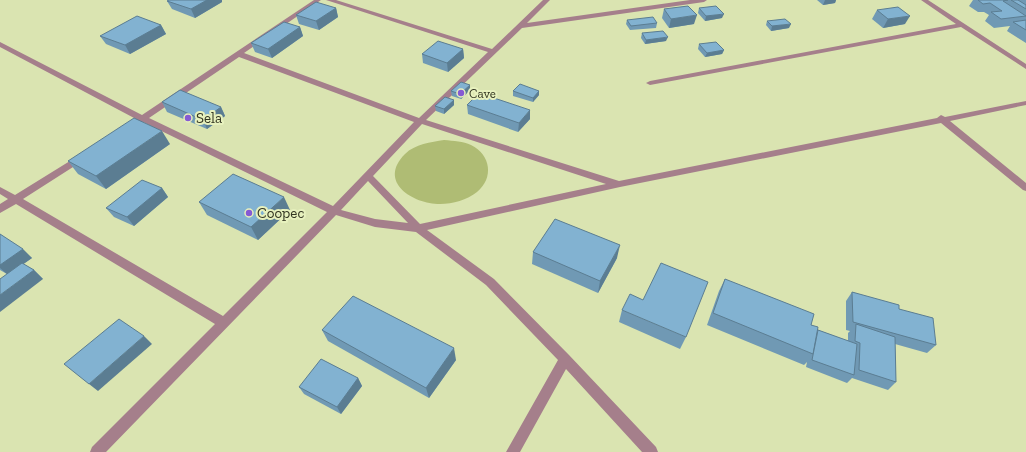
<svg xmlns="http://www.w3.org/2000/svg" width="1026" height="452" font-family="'Zilla Slab',serif">
  <style>
    .green { fill: #afbc74 }
    .lines { fill: none; stroke-linecap: round; stroke-linejoin: round }
    .minor { fill: #a57f8b; fill-rule: evenodd }
    .wall { fill: #7099b4 }
    .shaded-wall { fill: #5b7d92 }
    .building { fill: #82b2d1; stroke: #5b7d92 }
    .poi-dot { fill: #865ad3; stroke: #e7f1be; stroke-width: 1.5 }
    .labels { text-anchor: middle; stroke-width: 4; stroke-linejoin: round; paint-order: stroke }
    .far-poi-label { font-size: 13px; fill: #333622; stroke: #e7f1be; text-anchor: start }
    .poi-label { font-size: 15px; fill: #333622; stroke: #e7f1be; text-anchor: start }
  </style>
  <rect width="100%" height="100%" fill="#dae4b1"/>
  <path class="green" d="M444,140C454,141 463,141 471,145C491,155 494,178 477,192C467,200 453,204 440,204C413,204 377,182 405,154C415,144 431,142 444,140Z"/>
  <g class="lines">
    <g class="minor">
      <path d="M314,0H321L244,53L419,118L488,52L326,0H336L492,49L543,0H550L527,23L690,0H707L704,2L522,28L426,120L619,181L937,118L941,115L945,117L1026,101V105L950,121L1026,183V191L1023,190L941,123L620,187L427,230L494,279L569,355L656,447L658,452H642L566,369L520,452H506L558,360L486,285L416,232L375,227L336,215L106,452H90L92,447L215,324L16,204L0,213V204L8,199L0,194V187L15,195L78,156H84L85,158L84,160L23,199L223,316L327,212L143,122L136,123L135,121L136,119L0,47V42L142,115ZM239,57L414,122L333,206L149,118ZM422,124L606,184L420,224L373,176ZM368,181L408,223L375,219L341,210Z"/>
      <polygon points="921,0 928,0 1026,64 1026,69 961,27 650,85 646,83 650,81 956,24"/>
    </g>
  </g>
  <g class="wall">
    <polygon points="169,0 222,0 222,2 195,18 172,9 167,1"/>
    <polygon points="817,0 836,0 835,3 823,5"/>
    <polygon points="973,0 1026,0 1026,43 1007,31 1010,26 994,28 985,21 989,15 984,12 978,12 969,6"/>
    <polygon points="336,8 338,17 319,30 299,24 296,15"/>
    <polygon points="699,8 722,18 705,21 698,13"/>
    <polygon points="664,9 694,24 669,28 662,18"/>
    <polygon points="877,10 905,24 883,28 872,19"/>
    <polygon points="627,20 657,23 656,28 630,30 626,24"/>
    <polygon points="767,21 789,28 771,31 766,25"/>
    <polygon points="161,25 166,34 130,54 106,44 100,36"/>
    <polygon points="300,27 303,36 272,58 255,52 251,43"/>
    <polygon points="642,33 666,41 645,44 641,38"/>
    <polygon points="699,44 724,50 722,54 705,57 698,49"/>
    <polygon points="463,49 464,58 448,72 423,63 422,54"/>
    <polygon points="470,85 470,90 461,99 452,96 451,91"/>
    <polygon points="513,91 539,91 539,95 533,102 513,96"/>
    <polygon points="454,100 454,105 444,114 436,111 435,106"/>
    <polygon points="162,102 221,107 225,116 207,129 167,112"/>
    <polygon points="467,105 530,119 518,132 468,114"/>
    <polygon points="170,144 106,189 78,174 68,161"/>
    <polygon points="162,188 168,197 134,226 114,217 106,208"/>
    <polygon points="199,202 290,210 258,240 207,215"/>
    <polygon points="0,234 32,258 23,264 34,270 43,279 7,274 0,270"/>
    <polygon points="533,252 617,258 598,293 532,264"/>
    <polygon points="725,279 811,325 818,330 848,341 848,333 850,331 846,330 846,301 852,292 899,309 936,345 927,353 895,344 896,382 888,390 852,378 847,383 806,367 807,362 804,365 707,325 719,291"/>
    <polygon points="622,310 686,337 680,349 619,322"/>
    <polygon points="322,330 456,360 429,398 328,341"/>
    <polygon points="358,378 362,386 341,414 304,394 299,387"/>
  </g>
  <g class="shaded-wall">
    <polygon points="207,0 222,0 222,2 195,18 191,9"/>
    <polygon points="825,0 836,0 835,3 823,5"/>
    <polygon points="336,8 338,17 319,30 316,21"/>
    <polygon points="724,14 722,18 705,21 706,16"/>
    <polygon points="697,15 694,24 669,28 671,19"/>
    <polygon points="910,16 905,24 883,28 888,19"/>
    <polygon points="791,24 789,28 771,31 772,26"/>
    <polygon points="161,25 166,34 130,54 125,45"/>
    <polygon points="300,27 303,36 272,58 268,49"/>
    <polygon points="668,37 666,41 645,44 646,40"/>
    <polygon points="463,49 464,58 448,72 447,63"/>
    <polygon points="724,50 722,54 705,57 707,53"/>
    <polygon points="470,85 470,90 461,99 460,94"/>
    <polygon points="539,91 539,95 533,102 533,98"/>
    <polygon points="454,100 454,105 444,114 444,109"/>
    <polygon points="221,107 225,116 207,129 203,120"/>
    <polygon points="530,110 530,119 518,132 519,123"/>
    <polygon points="162,131 170,144 106,189 96,176"/>
    <polygon points="162,188 168,197 134,226 127,217"/>
    <polygon points="284,197 290,210 258,240 251,227"/>
    <polygon points="620,245 617,258 598,293 600,281"/>
    <polygon points="23,249 32,258 8,275 0,268 0,265"/>
    <polygon points="34,270 43,279 0,312 0,295"/>
    <polygon points="144,336 152,344 98,391 89,384"/>
    <polygon points="454,348 456,360 429,398 426,388"/>
    <polygon points="358,378 362,386 341,414 337,407"/>
  </g>
  <g class="building">
    <polygon points="169,0 207,0 191,9 167,1"/>
    <polygon points="978,0 1008,0 1003,1 1026,16 1001,19 991,12 1002,11 990,3 983,4"/>
    <polygon points="1011,0 1018,0 1026,5 1026,9"/>
    <polygon points="316,2 336,8 316,21 296,15"/>
    <polygon points="688,6 697,15 671,19 664,9"/>
    <polygon points="716,6 724,14 706,16 699,8"/>
    <polygon points="898,7 910,16 888,19 877,10"/>
    <polygon points="137,16 161,25 125,45 100,36"/>
    <polygon points="653,17 657,23 631,26 627,20"/>
    <polygon points="785,19 791,24 772,26 767,21"/>
    <polygon points="1026,20 1026,30 1013,22"/>
    <polygon points="284,22 300,27 268,49 251,43"/>
    <polygon points="663,31 668,37 646,40 642,33"/>
    <polygon points="438,41 463,49 447,63 422,54"/>
    <polygon points="716,42 724,50 707,53 699,44"/>
    <polygon points="461,82 470,85 460,94 451,91"/>
    <polygon points="520,84 539,91 533,98 513,91"/>
    <polygon points="180,90 221,107 203,120 162,102"/>
    <polygon points="479,93 530,110 519,123 467,105"/>
    <polygon points="445,97 454,100 444,109 435,106"/>
    <polygon points="134,118 162,131 96,176 68,161"/>
    <polygon points="233,174 284,197 251,227 199,202"/>
    <polygon points="142,180 162,188 127,217 106,208"/>
    <polygon points="555,219 620,245 600,281 533,252"/>
    <polygon points="0,234 23,249 0,265"/>
    <polygon points="22,263 34,270 0,295 0,279"/>
    <polygon points="661,263 708,282 686,337 622,310 630,294 643,300"/>
    <polygon points="725,279 814,314 811,325 818,327 813,354 713,313"/>
    <polygon points="852,292 899,305 899,309 933,318 936,345 853,322"/>
    <polygon points="353,296 454,348 426,388 322,330"/>
    <polygon points="119,319 144,336 89,384 64,364"/>
    <polygon points="856,324 895,337 896,382 859,370 860,343 855,341"/>
    <polygon points="818,330 857,344 854,375 812,360"/>
    <polygon points="321,359 358,378 337,407 299,387"/>
  </g>
  <g class="poi-dot">
    <circle cx="461" cy="93" r="4"/>
    <circle cx="188" cy="118" r="4"/>
    <circle cx="249" cy="213" r="4"/>
  </g>
  <g class="labels">
    <g class="far-poi-label">
      <text x="469" y="98">Cave</text>
    </g>
    <g class="poi-label">
      <text x="196" y="123">Sela</text>
      <text x="257" y="218">Coopec</text>
    </g>
  </g>
</svg>
